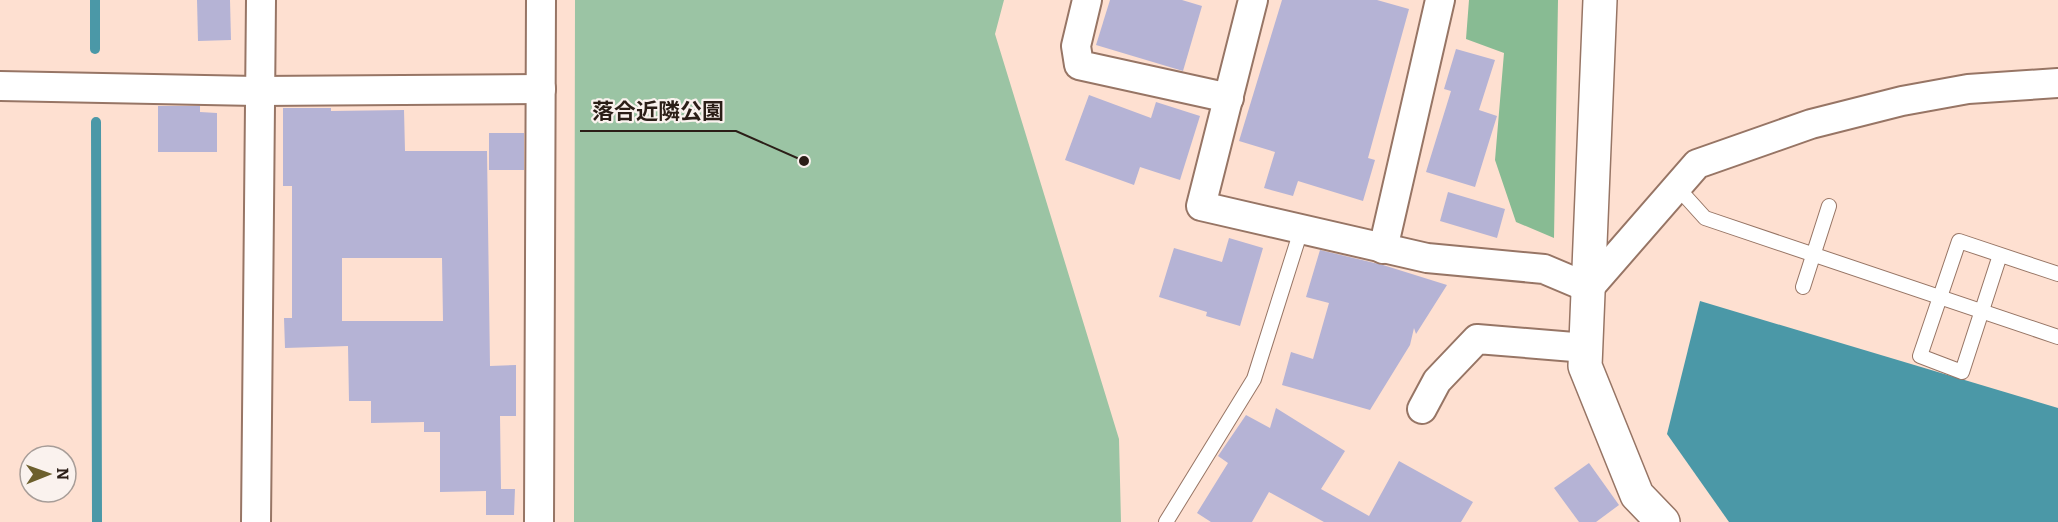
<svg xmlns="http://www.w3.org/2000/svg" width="2058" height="522" font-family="Bitter,'Noto Sans JP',serif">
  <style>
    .green { fill: #9bc4a4 }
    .forest { fill: #88bb93 }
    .water { fill: #4b98a7 }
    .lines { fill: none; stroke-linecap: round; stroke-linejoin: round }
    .stream { stroke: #4b98a7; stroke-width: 10 }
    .building { fill: #b5b3d5; fill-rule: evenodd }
    .lane-casing { stroke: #977565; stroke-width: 16 }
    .street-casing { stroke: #977565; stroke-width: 32 }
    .secondary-casing { stroke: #977565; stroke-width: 36 }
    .lane { stroke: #fff; stroke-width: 14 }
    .street { stroke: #fff; stroke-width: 28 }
    .secondary { stroke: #fff; stroke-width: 33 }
    .leader { fill: none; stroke: #2b1e17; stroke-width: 2 }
    .callout-dot { fill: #2b1e17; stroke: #faf2ee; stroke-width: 2 }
    .callout-label { font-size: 22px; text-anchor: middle; font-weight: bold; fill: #2b1e17; stroke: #faf2ee; stroke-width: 4.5; stroke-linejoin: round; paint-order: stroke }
  </style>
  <rect width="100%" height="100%" fill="#fee0d1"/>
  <polygon class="green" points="575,0 1004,0 995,34 1119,439 1121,522 574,522"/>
  <polygon class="forest" points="1469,0 1558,0 1554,238 1516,222 1495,160 1504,53 1466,39"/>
  <polygon class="water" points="1700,301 2058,408 2058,522 1729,522 1667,434"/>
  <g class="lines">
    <g class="stream">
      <polyline points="95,0 95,49"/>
      <polyline points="96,122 97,522"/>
    </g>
  </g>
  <g class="building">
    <polygon points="197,0 230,0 231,40 198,41"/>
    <polygon points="1110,0 1182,0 1202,6 1183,71 1096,45"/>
    <polygon points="1282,0 1377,0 1409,9 1368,158 1375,160 1363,201 1298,181 1293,196 1264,188 1275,152 1239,141"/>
    <polygon points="1456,49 1495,60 1479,110 1497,116 1475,187 1426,172 1451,91 1444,89"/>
    <polygon points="1089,95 1151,118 1156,102 1200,116 1180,180 1140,167 1134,185 1065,160"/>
    <polygon points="158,106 200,106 200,112 217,113 217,152 158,152"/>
    <path d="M283,108H331V111L404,110L405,151H487L490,366L516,365V416H500L501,489H515L514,515H486V491L440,492V432H424V422L371,423V401H349L348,346L285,348L284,318H292V186H283ZM342,258H442L443,321H342Z"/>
    <rect x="489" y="133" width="35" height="37"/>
    <polygon points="1448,192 1505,209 1497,238 1440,221"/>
    <polygon points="1229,238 1263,248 1240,326 1206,316 1207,312 1159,297 1174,248 1222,262"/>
    <polygon points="1320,250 1383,265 1447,285 1416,334 1414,328 1410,345 1370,410 1282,385 1291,352 1313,359 1329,303 1306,297"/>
    <polygon points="1276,408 1345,451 1321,489 1369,516 1399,461 1473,502 1461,522 1324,522 1269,492 1252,522 1211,522 1197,513 1228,463 1218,456 1246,415 1270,428"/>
    <polygon points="1589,463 1619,505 1596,522 1579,522 1554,488"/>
  </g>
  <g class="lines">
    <g class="lane-casing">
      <g id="lane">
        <polyline points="1677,187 1705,218 2058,337"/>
        <polyline points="2000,255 1962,372 1920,356 1959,241 2058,274"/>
        <polyline points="1803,287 1829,206"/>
        <polyline points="1166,522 1254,379 1302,227"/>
      </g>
    </g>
    <g class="street-casing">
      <g id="street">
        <polyline points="1087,0 1076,46 1079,65 1229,98"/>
        <polyline points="1253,0 1201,206 1427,258 1544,269 1589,288 1697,164 1811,124 1902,101 1968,89 2058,83"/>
        <polyline points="0,86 259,91 541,89"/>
        <polyline points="1383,249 1440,0"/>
        <polyline points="1422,409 1437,381 1477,339 1586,348"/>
        <polyline points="256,522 261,0"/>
        <polyline points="539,522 541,0"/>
      </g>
    </g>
    <g class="secondary-casing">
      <polyline id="secondary" points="1600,0 1585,366 1637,495 1663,522"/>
    </g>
    <use href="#lane" class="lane"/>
    <use href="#street" class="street"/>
    <use href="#secondary" class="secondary"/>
  </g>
  <path class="leader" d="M804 161L736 131H580"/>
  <circle class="callout-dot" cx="804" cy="161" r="6"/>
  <g class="callout-label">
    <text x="658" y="119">落合近隣公園</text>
  </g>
  <g transform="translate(48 474) rotate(89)"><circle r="28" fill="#faf2ee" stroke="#a79d98" stroke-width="1.5"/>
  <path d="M0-4.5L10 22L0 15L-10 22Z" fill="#6c5f2c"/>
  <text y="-9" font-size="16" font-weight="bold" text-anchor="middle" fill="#2b1e17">N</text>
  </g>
</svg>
